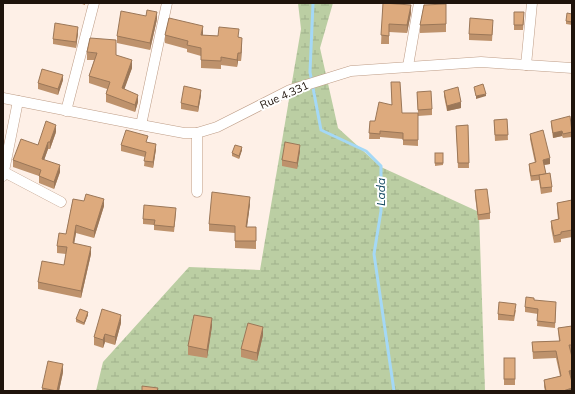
<svg xmlns="http://www.w3.org/2000/svg" width="575" height="394" font-family="Mulish,sans-serif">
  <style>
    .wetland { fill: url(#wetland-marsh) }
    .lines { fill: none; stroke-linecap: round; stroke-linejoin: round }
    .stream { stroke: #a4d8f6; stroke-width: 3 }
    .minor-casing { stroke: #be9d87; stroke-width: 11 }
    .minor { stroke: #fff; stroke-width: 10 }
    .wall { fill: #be926c }
    .shaded-wall { fill: #9b7758 }
    .building { fill: #ddaa7d; stroke: #9b7758 }
    .labels { text-anchor: middle; stroke-width: 4; stroke-linejoin: round; paint-order: stroke }
    .street-label { font-size: 11px; fill: #1f140c; stroke: #fff }
    .water-label { font-size: 12px; font-style: italic; fill: #10465f; stroke: #fff }
  </style>
  <defs>
    <pattern id="wetland-marsh" width="20" height="14" patternUnits="userSpaceOnUse"><rect width="20" height="14" fill="#bbcea3"/><path d="M1 5h8M5 5V1M11 12h8M15 12V8" fill="none" stroke="#a0b08b"/></pattern>
  </defs>
  <rect width="100%" height="100%" fill="#fef0e7"/>
  <polygon class="wetland" points="298,3 333,3 320,48 338,128 381,167 479,212 485,391 96,391 103,362 189,267 260,270 301,29"/>
  <g class="lines">
    <polyline class="stream" points="313,3 310,72 321,130 366,151 381,166 381,211 374,254 394,391"/>
    <g class="minor-casing">
      <g id="minor">
        <polyline points="526,65 532,3"/>
        <polyline points="408,66 419,3"/>
        <polyline points="3,98 141,125 184,133 197,133 217,127 290,90 351,71 481,62 572,68"/>
        <polyline points="66,111 94,3"/>
        <polyline points="141,125 167,3"/>
        <polyline points="197,133 197,192"/>
        <polyline points="4,172 61,202"/>
        <polyline points="3,176 18,101"/>
      </g>
    </g>
    <use href="#minor" class="minor"/>
  </g>
  <g class="wall">
    <polygon points="79,3 85,3 85,5"/>
    <polygon points="383,3 411,13 407,33 389,32 389,44 381,44"/>
    <polygon points="446,4 446,32 420,33 420,25"/>
    <polygon points="514,12 524,18 523,30 514,30"/>
    <polygon points="572,14 572,25 566,24 566,21"/>
    <polygon points="157,19 150,50 117,43 117,36"/>
    <polygon points="493,25 492,41 469,40 469,34"/>
    <polygon points="78,33 76,48 53,44 53,39"/>
    <polygon points="203,34 203,35 239,37 242,45 241,61 238,61 237,67 221,65 221,69 201,68 201,56 187,52 187,49 165,43 165,35"/>
    <polygon points="87,52 116,55 132,68 124,89 138,102 135,112 106,102 106,94 107,89 89,83 89,76 94,60 87,60"/>
    <polygon points="63,80 58,95 38,89 38,83"/>
    <polygon points="391,82 402,113 418,113 417,92 432,109 432,115 418,116 418,146 403,145 403,139 380,137 380,139 369,139 370,121 375,121 392,104"/>
    <polygon points="444,91 461,108 447,111 444,96"/>
    <polygon points="201,95 198,112 181,109 181,103"/>
    <polygon points="507,119 508,140 495,141 494,120"/>
    <polygon points="551,121 572,130 572,137 563,138 562,136 553,138 551,125"/>
    <polygon points="468,125 469,168 458,168 456,126"/>
    <polygon points="56,132 50,149 48,149 44,160 60,172 54,189 39,183 39,176 13,167 13,160 38,145"/>
    <polygon points="530,134 550,164 544,165 546,174 552,187 552,192 541,194 539,180 531,181 529,169 529,164 535,163 530,139"/>
    <polygon points="147,142 156,149 153,168 144,166 145,157 121,151 121,145 148,142"/>
    <polygon points="242,150 239,159 232,156 232,153"/>
    <polygon points="300,151 297,169 282,166 282,160"/>
    <polygon points="435,153 443,153 443,165 435,166"/>
    <polygon points="475,190 490,213 490,219 478,220 475,196"/>
    <polygon points="73,199 104,206 94,238 76,233 74,243 91,254 81,298 38,289 38,282 64,265 66,254 57,253 57,246 66,234"/>
    <polygon points="572,200 572,237 561,239 561,242 554,243 551,228 551,221 558,219 557,210 557,203"/>
    <polygon points="250,204 247,227 256,227 256,249 235,248 235,233 209,231 209,224"/>
    <polygon points="176,213 174,232 154,230 154,225 143,224 143,219"/>
    <polygon points="534,300 556,307 555,328 537,326 538,314 525,312 525,307"/>
    <polygon points="516,310 514,321 498,320 498,314"/>
    <polygon points="88,315 84,325 76,322 76,319"/>
    <polygon points="121,323 115,345 105,342 103,348 94,345 94,337"/>
    <polygon points="212,326 207,358 188,355 188,346"/>
    <polygon points="572,326 572,351 571,351 572,377 571,377 572,391 545,391 544,387 544,380 560,376 556,358 533,359 532,342 559,341 558,328"/>
    <polygon points="263,335 257,361 241,357 241,349"/>
    <rect x="504" y="358" width="11" height="27"/>
    <polygon points="63,372 59,391 42,391 42,388"/>
  </g>
  <g class="shaded-wall">
    <polygon points="411,5 411,13 407,33 407,25"/>
    <polygon points="157,12 157,19 150,50 150,43"/>
    <polygon points="203,26 203,34 201,43 201,35"/>
    <polygon points="78,27 78,33 76,48 76,42"/>
    <polygon points="242,38 242,45 241,61 241,53"/>
    <polygon points="238,53 238,61 237,67 237,60"/>
    <polygon points="132,60 132,68 122,96 122,88"/>
    <polygon points="63,75 63,80 58,95 58,89"/>
    <polygon points="201,90 201,95 198,112 198,107"/>
    <polygon points="486,94 486,96 476,99 476,96"/>
    <polygon points="138,95 138,102 135,112 135,105"/>
    <polygon points="461,102 461,108 447,111 447,106"/>
    <polygon points="56,125 56,132 50,149 50,142"/>
    <polygon points="562,131 562,136 553,138 553,133"/>
    <polygon points="48,142 48,149 42,166 42,159"/>
    <polygon points="156,144 156,149 153,168 153,162"/>
    <polygon points="300,145 300,151 297,169 297,163"/>
    <polygon points="242,147 242,150 239,159 239,156"/>
    <polygon points="550,158 550,164 543,165 543,160"/>
    <polygon points="60,165 60,172 54,189 54,182"/>
    <polygon points="250,197 250,204 246,234 246,227"/>
    <polygon points="104,199 104,206 94,238 94,231"/>
    <polygon points="76,225 76,233 73,250 73,243"/>
    <polygon points="91,247 91,254 81,298 81,291"/>
    <polygon points="88,312 88,315 84,325 84,323"/>
    <polygon points="121,315 121,323 115,345 115,337"/>
    <polygon points="212,318 212,326 207,358 207,350"/>
    <polygon points="263,327 263,335 257,361 257,353"/>
    <polygon points="105,334 105,342 103,348 103,340"/>
    <polygon points="63,364 63,372 59,391 57,391"/>
    <polygon points="572,370 572,377 569,378 569,371"/>
    <polygon points="572,388 572,391 563,391"/>
  </g>
  <g class="building">
    <polygon points="383,3 411,5 407,25 389,24 389,36 381,35"/>
    <polygon points="446,4 446,24 420,25 424,5"/>
    <polygon points="147,10 157,12 150,43 117,36 121,11 146,16"/>
    <polygon points="514,12 524,12 523,25 514,25"/>
    <polygon points="567,13 572,14 572,22 566,21"/>
    <polygon points="169,18 203,26 201,35 218,36 219,27 239,29 238,37 242,38 241,53 238,53 237,60 221,57 221,61 201,60 201,48 187,45 188,41 165,35"/>
    <polygon points="470,18 493,20 492,35 469,34"/>
    <polygon points="55,23 78,27 76,42 53,39"/>
    <polygon points="90,38 116,40 116,55 132,60 122,88 138,95 135,105 106,94 110,82 89,76 97,53 87,52"/>
    <polygon points="42,69 63,75 58,89 38,83"/>
    <polygon points="391,82 400,82 402,113 418,113 418,140 403,140 403,133 380,131 380,134 369,133 370,121 375,121 379,102 392,105"/>
    <polygon points="483,84 486,94 476,96 474,87"/>
    <polygon points="184,86 201,90 198,107 181,103"/>
    <polygon points="458,87 461,102 447,106 444,91"/>
    <polygon points="431,91 432,109 418,110 417,92"/>
    <polygon points="570,116 572,132 563,134 562,131 553,133 551,121"/>
    <polygon points="507,119 508,135 495,135 494,120"/>
    <polygon points="46,121 56,125 50,142 48,142 42,159 60,165 54,182 39,176 41,170 13,160 21,139 38,145"/>
    <polygon points="468,125 469,163 458,163 456,126"/>
    <polygon points="126,130 148,136 146,142 156,144 153,162 144,161 146,152 121,145"/>
    <polygon points="543,130 550,158 543,160 546,174 531,176 529,164 536,162 530,134"/>
    <polygon points="285,142 300,145 297,163 282,160"/>
    <polygon points="235,145 242,147 239,156 232,153"/>
    <rect x="435" y="153" width="8" height="10"/>
    <polygon points="550,173 552,187 541,188 539,175"/>
    <polygon points="487,189 490,213 478,215 475,190"/>
    <polygon points="212,192 250,197 246,227 256,227 256,241 235,241 235,226 209,224"/>
    <polygon points="86,194 104,199 94,231 76,225 73,243 91,247 81,291 38,282 42,261 64,265 67,247 57,246 59,233 66,234 73,199 84,201"/>
    <polygon points="572,200 572,230 561,232 561,234 554,236 551,221 559,219 557,203"/>
    <polygon points="144,205 176,208 174,227 154,225 155,220 143,219"/>
    <polygon points="526,297 534,298 534,300 556,302 555,323 537,321 538,309 525,307"/>
    <polygon points="499,302 516,304 514,316 498,314"/>
    <polygon points="80,309 88,312 84,323 76,319"/>
    <polygon points="102,309 121,315 115,337 105,334 103,340 94,337"/>
    <polygon points="194,315 212,318 207,350 188,346"/>
    <polygon points="248,323 263,327 257,353 241,349"/>
    <polygon points="572,326 572,345 569,345 572,357 572,370 569,371 572,382 572,388 563,391 546,391 544,380 561,376 556,351 533,352 532,342 560,341 558,328"/>
    <rect x="504" y="358" width="11" height="21"/>
    <polygon points="48,361 63,364 57,391 42,388"/>
    <polygon points="142,386 158,388 157,391 142,391"/>
  </g>
  <g class="labels">
    <g class="street-label">
      <text transform="translate(284 95) rotate(-24)" y="4">Rue 4.331</text>
    </g>
    <g class="water-label">
      <text transform="translate(381 192) rotate(-90)" y="4">Lada</text>
    </g>
  </g>
  <rect width="575" height="394" fill="none" stroke="#1f140c" stroke-width="8"/>
</svg>
